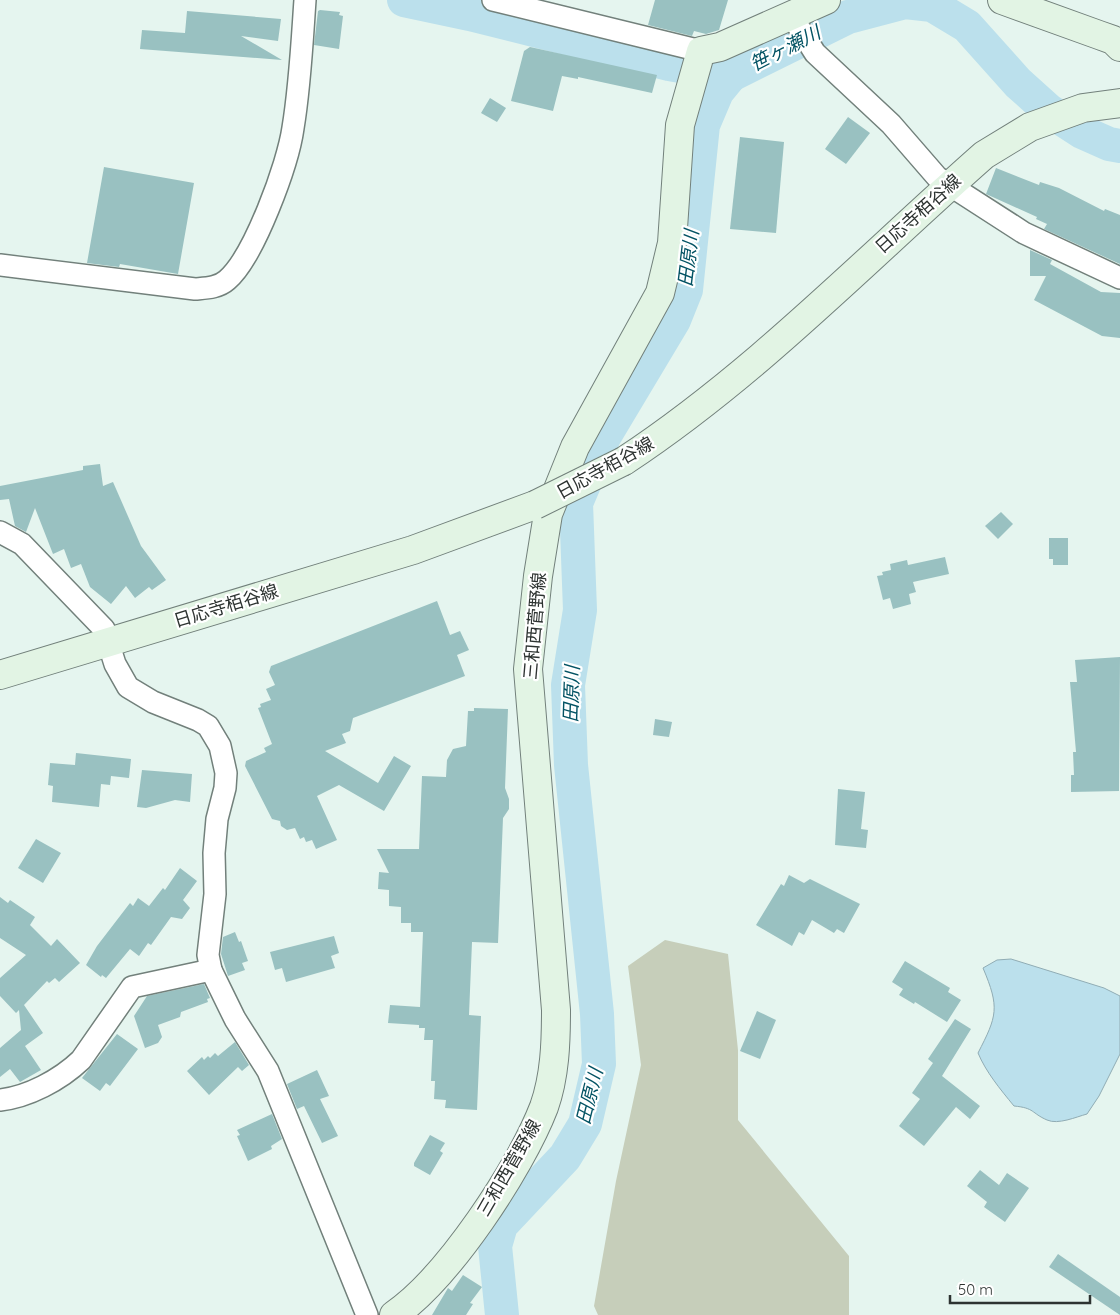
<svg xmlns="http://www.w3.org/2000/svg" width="1120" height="1315" font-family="Quicksand,'Noto Sans JP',sans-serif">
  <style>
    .green { fill: #c6ceba }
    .water { fill: #bbe0ec; stroke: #90acb4 }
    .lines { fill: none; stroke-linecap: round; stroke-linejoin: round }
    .river { stroke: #bbe0ec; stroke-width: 34 }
    .building { fill: #99c1c1 }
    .street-casing { stroke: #72807b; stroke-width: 24 }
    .secondary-casing { stroke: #72807b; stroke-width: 30 }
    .street { stroke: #fff; stroke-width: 21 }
    .secondary { stroke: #e2f4e4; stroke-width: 28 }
    .secondary-bridge-casing { stroke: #72807b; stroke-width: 30; stroke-linecap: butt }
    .secondary-bridge { stroke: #e2f4e4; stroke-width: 28 }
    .labels { text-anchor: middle; stroke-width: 4.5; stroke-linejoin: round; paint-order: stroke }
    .street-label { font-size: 18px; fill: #2d3331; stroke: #fff }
    .water-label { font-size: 19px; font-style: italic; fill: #035364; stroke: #fff }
  </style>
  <rect width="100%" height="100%" fill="#e5f5ef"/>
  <polygon class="green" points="665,940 728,954 738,1050 738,1120 849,1256 849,1315 598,1315 594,1306 616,1181 641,1065 628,966"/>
  <path class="water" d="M1011,959L1104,988L1120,996V1054L1099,1096L1087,1114C1076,1117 1058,1125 1047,1120C1031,1113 1035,1108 1014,1106C1000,1089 986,1072 978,1053C997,1016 1000,1008 983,968L997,960Z"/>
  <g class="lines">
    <g class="river">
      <polyline points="404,0 470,14 669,64 731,75 848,17 905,2 932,5 967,26 1018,83 1048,110 1082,132 1109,144 1120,146"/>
      <polyline points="502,1315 495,1246 501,1225 565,1157 585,1124 599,1064 597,1014 571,765 568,685 580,610 576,503 604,437 674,320 686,290 703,125 717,92 731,75"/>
    </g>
  </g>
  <g class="building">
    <polygon points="655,0 728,0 719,30 706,34 694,31 692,36 648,25"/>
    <polygon points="320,10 340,12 339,15 343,16 339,49 314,45 318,11"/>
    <polygon points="187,11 281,19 278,41 241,36 282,60 140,49 142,30 185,33"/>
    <polygon points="530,47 657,75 652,93 578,77 578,79 562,76 553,111 511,101 524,51"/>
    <polygon points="490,98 506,108 497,122 481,113"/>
    <polygon points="848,117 870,133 846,164 825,149"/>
    <polygon points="740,137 784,142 776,233 730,229"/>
    <polygon points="104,167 194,183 178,274 120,264 119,267 87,263"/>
    <polygon points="996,168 1039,185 1040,182 1059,188 1104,211 1105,209 1120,215 1120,264 1044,229 1047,224 1036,219 1037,217 986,194"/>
    <polygon points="1030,250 1052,260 1050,264 1101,292 1120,293 1120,338 1102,336 1034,300 1046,276 1030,276"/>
    <polygon points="100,464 103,486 113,482 141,546 166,580 152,590 149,587 135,598 126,586 111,604 90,587 81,564 71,568 64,549 53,554 35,508 26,532 15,526 9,499 0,500 0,486 83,470 83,466"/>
    <polygon points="1001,512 1013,524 998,539 985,526"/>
    <polygon points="1049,538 1068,538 1068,565 1053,565 1053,559 1049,559"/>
    <polygon points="945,557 949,574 913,582 916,592 909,594 911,604 893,609 890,598 883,600 877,576 883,575 882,572 891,570 890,564 907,560 908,565"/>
    <polygon points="437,601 450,635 460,631 469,650 457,655 465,676 353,718 350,731 342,734 346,743 325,751 378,783 394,756 411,766 384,811 339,785 317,796 337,840 316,849 312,840 306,842 304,837 300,839 295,828 287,830 281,826 280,821 272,819 245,766 246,761 266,752 264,748 272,744 258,708 261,707 260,704 271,700 266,689 275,685 269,672 271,666"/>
    <polygon points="1120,657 1119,791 1071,792 1071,775 1074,775 1073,752 1076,752 1070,682 1077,682 1075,660"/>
    <polygon points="474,708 508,709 505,788 509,799 509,809 503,818 498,943 472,942 469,1015 481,1016 477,1110 445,1108 446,1100 434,1099 435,1081 431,1081 433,1040 424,1040 425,1028 419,1028 419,1025 388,1023 390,1005 420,1007 423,932 411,932 411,923 401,923 401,907 389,906 389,890 378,889 379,872 389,873 377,849 419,849 422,776 446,777 447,760 453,749 466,746 468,711 474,711"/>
    <polygon points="655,719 672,722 669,737 653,735"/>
    <polygon points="76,753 131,759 129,778 111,776 110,785 101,784 99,807 52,802 53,786 48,785 50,763 75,765"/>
    <polygon points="142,770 192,774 190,802 175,800 146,808 137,807"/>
    <polygon points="838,789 865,792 861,829 868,830 866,848 835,845"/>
    <polygon points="36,839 61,853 43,883 18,868"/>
    <polygon points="180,868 197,881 183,900 190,908 182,919 171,917 151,945 148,943 139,956 130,949 106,978 102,975 101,977 86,965 97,946 130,903 133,906 138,898 149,906 163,888 165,890"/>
    <polygon points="789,875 804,883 810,879 860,904 844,933 837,929 834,933 812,920 804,935 799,932 792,946 756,925 781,884 784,886"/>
    <polygon points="0,897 8,903 10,900 35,917 30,925 51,946 57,939 80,963 59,982 55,978 49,983 47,981 24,1005 43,1033 25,1046 41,1070 20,1082 10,1069 0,1077 0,1048 21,1030 19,1010 16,1013 0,996 0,978 26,955 0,938"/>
    <polygon points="235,932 239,942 241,941 248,961 242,963 245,970 228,976 221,954 223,937"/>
    <polygon points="334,936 339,953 331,956 335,968 286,982 282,968 275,970 270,952"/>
    <polygon points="905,961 950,988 948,992 961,1000 947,1022 915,1002 914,1004 899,995 903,989 892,982"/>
    <polygon points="204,984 210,998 207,999 208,1002 181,1012 180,1017 158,1025 162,1037 158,1043 145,1048 134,1016 147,996"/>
    <polygon points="757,1011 776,1020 760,1059 740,1051"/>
    <polygon points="955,1019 971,1029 942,1076 980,1106 970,1119 956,1107 924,1146 899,1126 920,1099 912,1093 933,1063 928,1059"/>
    <polygon points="117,1034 138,1049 110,1086 106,1083 100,1091 82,1078"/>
    <polygon points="235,1042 249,1065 242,1071 238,1067 209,1095 187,1071 202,1057 204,1060 208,1056 210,1058 215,1053 218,1056"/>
    <polygon points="317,1070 329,1096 320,1099 338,1136 322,1143 304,1106 297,1109 287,1084"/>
    <polygon points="272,1114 282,1139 271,1146 272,1149 248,1161 237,1136 240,1135 237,1130"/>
    <polygon points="430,1135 445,1143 440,1151 443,1153 430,1175 414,1166 414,1163"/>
    <polygon points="980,1170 999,1185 1007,1173 1029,1188 1005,1222 984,1207 987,1202 967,1186"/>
    <polygon points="1058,1254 1120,1297 1120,1315 1049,1267"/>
    <polygon points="463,1275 482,1287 470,1303 473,1304 466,1315 432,1315 448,1288 452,1291"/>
  </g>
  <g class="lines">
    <g class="street-casing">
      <g id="street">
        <polyline points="493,0 701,51"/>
        <polyline points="791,15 815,53 891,124 937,177 1024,233 1120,278"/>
        <path d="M0,265L195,289C206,288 218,288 227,280C254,257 288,164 293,128C300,86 302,43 305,0"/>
        <polyline points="0,532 22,544 104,629 115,664 128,687 153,702 198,720 208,726 220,746 226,773 225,788 217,819 214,853 215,894 208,955 211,970"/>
        <path d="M0,1100C28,1097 60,1080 81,1060L132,987L211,970L235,1019L268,1071L367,1315"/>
      </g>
    </g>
    <g class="secondary-casing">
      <g id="secondary">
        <polyline points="1002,0 1099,35 1113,40 1120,47"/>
        <path d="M624,461C756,374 866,259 984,155L1030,127L1083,108L1120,103"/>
        <polyline points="0,675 413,550 535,505"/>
        <path d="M394,1315C448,1278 520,1169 544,1107C555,1076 556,1042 556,1010L528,669L538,576L548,514L575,447L660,293L672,243L680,125L701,51L720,47L826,0"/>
      </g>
    </g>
    <use href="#street" class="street"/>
    <use href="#secondary" class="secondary"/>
    <g class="secondary-bridge-casing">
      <polyline id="secondary-bridge" points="535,505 624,461"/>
    </g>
    <use href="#secondary-bridge" class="secondary-bridge"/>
  </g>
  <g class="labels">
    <g class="street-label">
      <text transform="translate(918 214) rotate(-42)" y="6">日応寺栢谷線</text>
      <text transform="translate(605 468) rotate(-29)" y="6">日応寺栢谷線</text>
      <text transform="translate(226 606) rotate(-17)" y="6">日応寺栢谷線</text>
      <text transform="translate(535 626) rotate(-85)" y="6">三和西菅野線</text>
      <text transform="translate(509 1168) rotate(-60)" y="6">三和西菅野線</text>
    </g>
    <g class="water-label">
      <text transform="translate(785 48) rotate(-27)" y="7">笹ヶ瀬川</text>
      <text transform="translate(688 258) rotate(-83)" y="7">田原川</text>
      <text transform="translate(571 694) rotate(-88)" y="7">田原川</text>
      <text transform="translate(589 1096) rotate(-76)" y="7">田原川</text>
    </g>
  </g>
  <path d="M950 1295v8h140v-8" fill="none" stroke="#2d3331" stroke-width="2.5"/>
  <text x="958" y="1295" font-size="15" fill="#2d3331" stroke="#ffffff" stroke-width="4" paint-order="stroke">50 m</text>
</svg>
